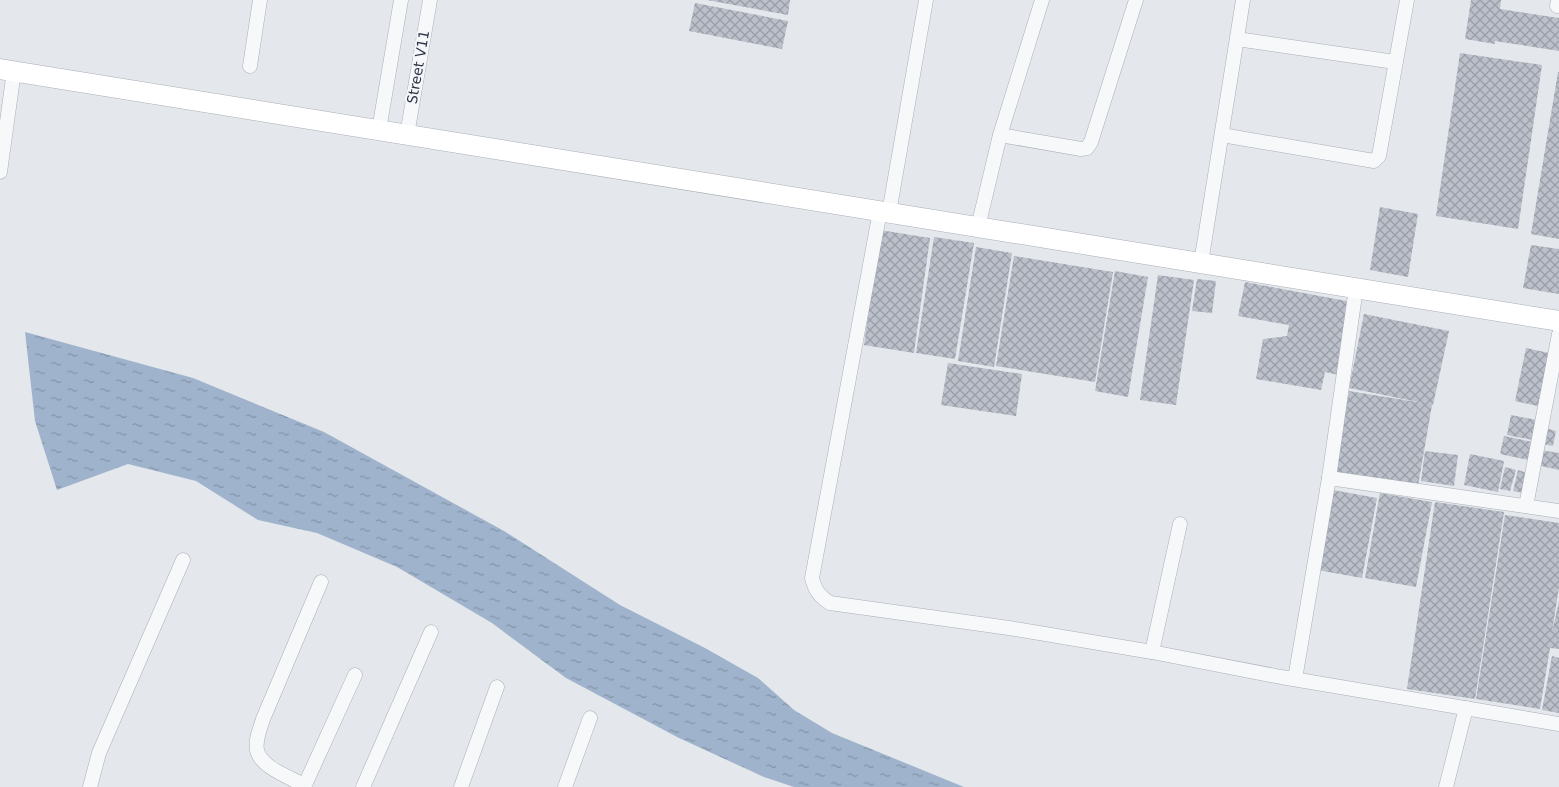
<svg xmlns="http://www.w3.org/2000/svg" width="1559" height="787" font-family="'DejaVu Sans',sans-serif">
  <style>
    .water { fill: url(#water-ripples) }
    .building { fill: url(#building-cross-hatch) }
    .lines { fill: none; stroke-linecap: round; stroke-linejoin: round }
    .street-casing { stroke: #a9aeb7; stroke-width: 15 }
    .secondary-casing { stroke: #a9aeb7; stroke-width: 21 }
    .street { stroke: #f7f8fa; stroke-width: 14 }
    .secondary { stroke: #fff; stroke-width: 20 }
    .labels { text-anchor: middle; stroke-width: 4; stroke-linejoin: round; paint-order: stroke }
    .street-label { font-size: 14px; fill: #2b3445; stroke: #f4f6f9 }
  </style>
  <defs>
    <pattern id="water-ripples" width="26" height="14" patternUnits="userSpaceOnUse" patternTransform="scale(1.25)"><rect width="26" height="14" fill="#9fb4cc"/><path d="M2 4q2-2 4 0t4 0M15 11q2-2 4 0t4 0" fill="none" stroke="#8293a7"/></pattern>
    <pattern id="building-cross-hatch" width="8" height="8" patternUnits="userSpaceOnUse" patternTransform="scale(1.25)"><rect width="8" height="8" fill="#bbc0ca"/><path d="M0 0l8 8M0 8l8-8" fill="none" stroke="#989da6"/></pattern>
  </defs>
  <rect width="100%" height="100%" fill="#e4e7ec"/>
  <polygon class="water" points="25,332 193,378 324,432 504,531 620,605 705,648 758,678 794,710 832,733 964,787 794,787 764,777 679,738 566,678 492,623 397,567 317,533 258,520 196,481 128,464 57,490 35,421"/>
  <g class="building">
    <polygon points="707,0 790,0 788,15"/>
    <polygon points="1471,0 1501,0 1500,9 1559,18 1559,51 1495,41 1495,44 1465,39"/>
    <polygon points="695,3 788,21 782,49 689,31"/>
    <polygon points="1460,53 1542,65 1518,229 1436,216"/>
    <polygon points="1558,72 1559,72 1559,239 1531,234"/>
    <polygon points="1380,207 1418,214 1408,277 1370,270"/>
    <polygon points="880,230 930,238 914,353 864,345"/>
    <polygon points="934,237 974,243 955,359 916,353"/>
    <polygon points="1531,245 1559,249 1559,294 1523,288"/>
    <polygon points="976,247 1012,253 994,367 958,361"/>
    <polygon points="1014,256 1113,272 1095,382 996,366"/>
    <polygon points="1115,271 1148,277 1128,397 1095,391"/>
    <polygon points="1158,275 1194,280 1176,405 1140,400"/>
    <polygon points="1197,279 1216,281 1212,313 1192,311"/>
    <polygon points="1245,282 1352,302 1339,375 1325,372 1321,390 1256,379 1263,339 1287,336 1289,325 1238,316"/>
    <polygon points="1364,314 1449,331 1433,405 1432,405 1418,486 1335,472 1349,391 1423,403 1349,388"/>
    <polygon points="1526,348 1549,353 1538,406 1515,401"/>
    <polygon points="948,363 1022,374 1016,416 941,405"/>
    <polygon points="1511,415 1537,420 1533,440 1507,435"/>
    <polygon points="1545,428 1556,431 1553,446 1542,444"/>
    <polygon points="1504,436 1533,442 1529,460 1500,454"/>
    <polygon points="1540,450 1559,453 1559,470 1537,465"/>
    <polygon points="1425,451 1458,455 1454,486 1421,481"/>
    <polygon points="1470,454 1504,461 1498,492 1464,485"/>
    <polygon points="1505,467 1516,470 1510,491 1500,489"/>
    <polygon points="1518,470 1528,473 1523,493 1513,491"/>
    <polygon points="1333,490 1377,498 1362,578 1317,570"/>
    <polygon points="1380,493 1432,502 1416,587 1365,578"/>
    <polygon points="1435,502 1504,512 1475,699 1407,689"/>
    <polygon points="1505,515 1559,523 1559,587 1552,632 1559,601 1559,649 1550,648 1540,709 1476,699"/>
    <polygon points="1552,656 1559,658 1559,713 1542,710"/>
  </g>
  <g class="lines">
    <g class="street-casing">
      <g id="street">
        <polyline points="1557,6 1558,0"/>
        <polyline points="1237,39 1395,62"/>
        <polyline points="250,66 260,0"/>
        <polyline points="379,130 401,0"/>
        <polyline points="407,135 430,0"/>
        <polyline points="1000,135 1081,149 1087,148 1091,142 1136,0"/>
        <polyline points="1222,135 1374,161 1379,156 1407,0"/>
        <polyline points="0,172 14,71"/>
        <path d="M880,211L812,578C815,590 819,596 830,603L1009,628L1152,652L1281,677L1559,724"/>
        <polyline points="889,213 926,0"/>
        <polyline points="978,227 1000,135 1042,0"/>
        <polyline points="1201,263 1243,0"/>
        <polyline points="1329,478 1559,511"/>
        <polyline points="1526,506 1559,334"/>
        <polyline points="1152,652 1180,524"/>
        <polyline points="1295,679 1329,478 1356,288"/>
        <path d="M304,785C291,778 260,767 257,750C255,740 260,729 263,719L321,582"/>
        <polyline points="90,787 99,753 183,560"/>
        <polyline points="304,787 355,675"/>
        <polyline points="363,787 431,632"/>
        <polyline points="461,787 497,687"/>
        <polyline points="565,787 590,718"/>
        <polyline points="1446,787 1466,708"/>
      </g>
    </g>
    <g class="secondary-casing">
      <polyline id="secondary" points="0,69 1559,321"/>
    </g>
    <use href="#street" class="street"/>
    <use href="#secondary" class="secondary"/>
  </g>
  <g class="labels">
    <g class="street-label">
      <text transform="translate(418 67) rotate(-80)" y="5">Street V11</text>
    </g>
  </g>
</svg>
